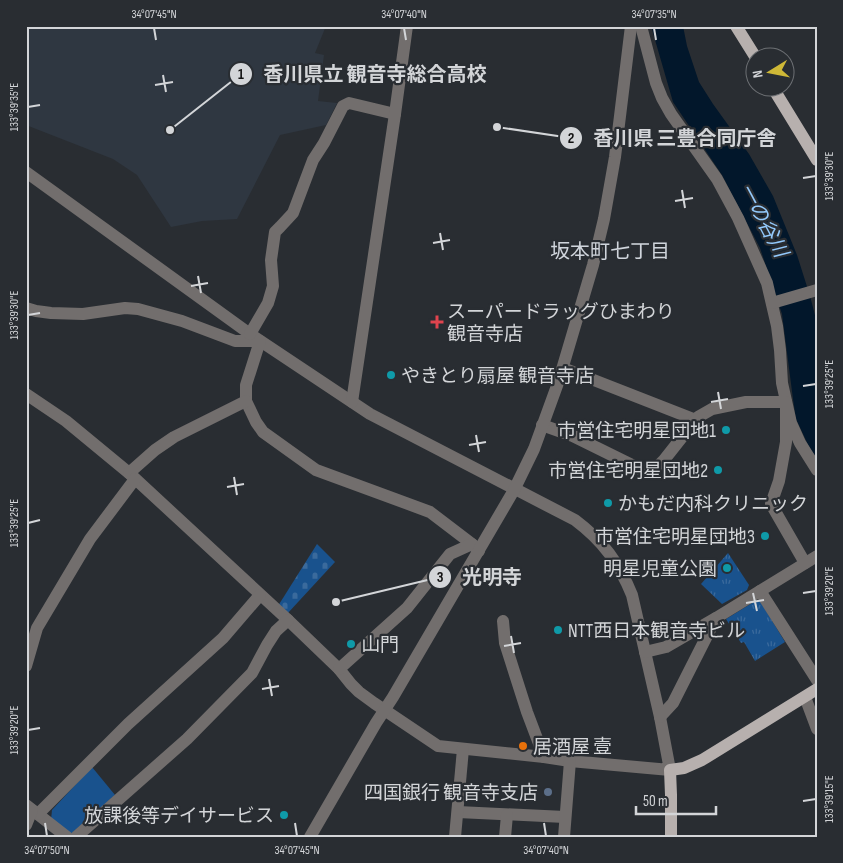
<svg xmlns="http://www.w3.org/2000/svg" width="843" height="863" font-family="'Sofia Sans Condensed','Noto Sans JP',sans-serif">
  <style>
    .built { fill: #2f3741 }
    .grass { fill: url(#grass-tufts) }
    .cemetery { fill: url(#cemetery-stones) }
    .green { fill: #19528d }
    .water { fill: #02172b }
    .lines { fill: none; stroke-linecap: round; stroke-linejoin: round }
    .minor { stroke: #726e6d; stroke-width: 12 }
    .major { stroke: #b7b0ae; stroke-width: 12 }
    .ticks { fill: none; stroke: #d3d5d8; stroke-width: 2 }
    .health-dot { fill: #e0444e; stroke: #292d32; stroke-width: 2 }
    .culture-dot { fill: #0f9aa8; stroke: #292d32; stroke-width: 2 }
    .food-dot { fill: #e8710a; stroke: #292d32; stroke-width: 2 }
    .service-dot { fill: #5c6f8a; stroke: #292d32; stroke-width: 2 }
    .labels { text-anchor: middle; stroke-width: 4.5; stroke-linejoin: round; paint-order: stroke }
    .poi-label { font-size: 19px; fill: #d3d5d8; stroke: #292d32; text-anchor: start }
    .water-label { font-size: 20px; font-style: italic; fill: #93c9fb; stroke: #292d32 }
    .neighbourhood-label { font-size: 20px; fill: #d0d5dc; stroke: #292d32 }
    .leader { fill: none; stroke: #d3d5d8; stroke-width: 2 }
    .callout-dot { fill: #d3d5d8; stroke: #292d32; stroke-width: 2 }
    .mark-label { font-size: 15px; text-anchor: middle; font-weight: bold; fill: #111 }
    .callout-label { font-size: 20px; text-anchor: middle; font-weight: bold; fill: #d3d5d8; stroke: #292d32; stroke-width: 4.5; stroke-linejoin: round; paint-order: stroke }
    .neatline { fill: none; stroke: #d3d5d8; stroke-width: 2 }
    .ticks-label { font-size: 12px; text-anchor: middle; fill: #d3d5d8 }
  </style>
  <defs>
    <pattern id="grass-tufts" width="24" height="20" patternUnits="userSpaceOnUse" patternTransform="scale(1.25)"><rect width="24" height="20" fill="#19528d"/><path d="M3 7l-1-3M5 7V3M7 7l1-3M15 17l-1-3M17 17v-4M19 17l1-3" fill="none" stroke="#3a6a9c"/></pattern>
    <pattern id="cemetery-stones" width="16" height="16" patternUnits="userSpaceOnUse" patternTransform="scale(1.25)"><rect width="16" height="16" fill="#19528d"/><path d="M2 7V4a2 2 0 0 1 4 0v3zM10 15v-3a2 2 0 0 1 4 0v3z" fill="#3a6a9c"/></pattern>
  </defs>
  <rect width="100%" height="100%" fill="#292d32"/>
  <polygon class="built" points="26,26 326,26 315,53 324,55 318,101 337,103 326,125 280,135 237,219 202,221 171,227 137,175 113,159 26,125"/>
  <g class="grass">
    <polygon points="728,553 749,585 747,590 722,604 701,584"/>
    <polygon points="757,600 760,601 785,642 755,661 744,642 741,643 726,619"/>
  </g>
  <polygon class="cemetery" points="317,544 335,562 287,614 278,606"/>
  <polygon class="green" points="92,767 115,795 72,833 67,833 51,820 52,810"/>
  <polygon class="water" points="651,26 683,26 687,46 699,82 713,104 749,154 773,196 797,255 810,296 817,323 817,458 811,451 796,419 793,399 782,314 760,248 722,175 673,102"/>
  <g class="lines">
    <g class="minor">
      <polyline points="641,26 656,83 662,98 671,114 717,179 738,218 767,283 777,326 780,350 782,383 791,423 800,443 817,470"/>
      <path d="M26,172L250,334L370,414L575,520C603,541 619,563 632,595L660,717L670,770L570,761L544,757L438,746L374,703L359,692L351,684L339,669L288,620L129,473L66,421L26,394"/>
      <polyline points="772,303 817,290"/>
      <polyline points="26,308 36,311 51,313 83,314 125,308 138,309 182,321 235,341 260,341 246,385 246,401 256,422 263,432 316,470 430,512 472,544 479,551"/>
      <polyline points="250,334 268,303 273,286 271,260 275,232 280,227 293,213 313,160 324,143 343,106 349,103 395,114"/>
      <polyline points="563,368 696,420"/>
      <polyline points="352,402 395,114 407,26"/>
      <polyline points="542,425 573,436 642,470 656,468 664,460 698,417 712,409 746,402 786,402 786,442 779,481 771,504 805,563"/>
      <polyline points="129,473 155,450 174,437 246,401"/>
      <polyline points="760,591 817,680"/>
      <polyline points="503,621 505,643 527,712 544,757"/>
      <polyline points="645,652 666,647 716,618 817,556"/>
      <polyline points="26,666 37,628 90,539 135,479"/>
      <polyline points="339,669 407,608 450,554 472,544"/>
      <polyline points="805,697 817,729"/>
      <polyline points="660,717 673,703 716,618"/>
      <polyline points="26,805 67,837"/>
      <polyline points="458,812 565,817"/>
      <polyline points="38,814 128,724 223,638 260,595"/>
      <polyline points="26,825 32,810"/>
      <polyline points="76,837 187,739 252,673 267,645 276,631 288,620"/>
      <polyline points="310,837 376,723 393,697 514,490 534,449 558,383 593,265 604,219 615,157 631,26"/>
      <polyline points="455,837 463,749"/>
      <polyline points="505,837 507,815"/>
      <polyline points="564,837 570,761"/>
    </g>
    <g class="major">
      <polyline points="736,26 756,58"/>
      <polyline points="773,88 817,160"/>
      <polyline points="671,837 671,795 670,770 684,768 702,760 817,689"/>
    </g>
  </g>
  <path class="ticks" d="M154,28L156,40M404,28L406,40M654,28L656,40M163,75L166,92M155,85L173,82M28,107L40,105M803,178L816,176M682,190L685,208M675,201L693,198M440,233L443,250M433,243L450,240M198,276L201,293M191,286L208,283M28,315L40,313M803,386L816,384M718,392L721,409M711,402L728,399M476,435L479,452M469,445L486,442M234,477L237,495M227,487L244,484M28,523L40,520M753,593L757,611M803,593L816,591M746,603L764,600M511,636L514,653M504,646L521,643M269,679L272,696M262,689L279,686M28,730L40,728M803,801L816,799M45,823L47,836M295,823L297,836M544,823L546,836"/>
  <path class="health-dot" d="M434.5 314.5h5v5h5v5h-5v5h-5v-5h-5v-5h5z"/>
  <g class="culture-dot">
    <circle cx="391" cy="375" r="5"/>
    <circle cx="726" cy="430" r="5"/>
    <circle cx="718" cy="470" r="5"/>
    <circle cx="608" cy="503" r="5"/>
    <circle cx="765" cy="536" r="5"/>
    <circle cx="727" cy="568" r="5"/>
    <circle cx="558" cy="630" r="5"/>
    <circle cx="351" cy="644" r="5"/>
    <circle cx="284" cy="815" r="5"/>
  </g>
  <circle class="food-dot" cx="523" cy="746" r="5"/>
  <circle class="service-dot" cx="548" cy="792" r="5"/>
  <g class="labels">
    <g class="poi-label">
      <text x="447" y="318">スーパードラッグひまわり<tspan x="447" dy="22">観音寺店</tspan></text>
      <text x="401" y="382">やきとり扇屋 観音寺店</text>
      <text x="716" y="437" text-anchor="end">市営住宅明星団地1</text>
      <text x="708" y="477" text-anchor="end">市営住宅明星団地2</text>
      <text x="618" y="510">かもだ内科クリニック</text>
      <text x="755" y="543" text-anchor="end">市営住宅明星団地3</text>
      <text x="717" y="575" text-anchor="end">明星児童公園</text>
      <text x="568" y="637">NTT西日本観音寺ビル</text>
      <text x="361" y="651">山門</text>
      <text x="533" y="753">居酒屋 壹</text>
      <text x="538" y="799" text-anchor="end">四国銀行 観音寺支店</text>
      <text x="274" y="822" text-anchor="end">放課後等デイサービス</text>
    </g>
    <g class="water-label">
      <text transform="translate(764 220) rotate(62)" y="7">一の谷川</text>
    </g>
    <g class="neighbourhood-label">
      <text x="610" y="258">坂本町七丁目</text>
    </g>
  </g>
  <path class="leader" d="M170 130L241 74M497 127L571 138M336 602L440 577"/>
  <g class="callout-dot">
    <circle cx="170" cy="130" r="5"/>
    <circle cx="497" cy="127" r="5"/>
    <circle cx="336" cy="602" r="5"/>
    <circle cx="241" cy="74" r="12"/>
    <circle cx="571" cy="138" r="12"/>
    <circle cx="440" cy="577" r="12"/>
  </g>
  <g class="mark-label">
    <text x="241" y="79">1</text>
    <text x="571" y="143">2</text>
    <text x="440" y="582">3</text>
  </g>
  <g class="callout-label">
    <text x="375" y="81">香川県立 観音寺総合高校</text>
    <text x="685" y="145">香川県 三豊合同庁舎</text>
    <text x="492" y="584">光明寺</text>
  </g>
  <rect width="843" height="863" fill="none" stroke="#292d32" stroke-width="55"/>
  <g transform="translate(770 72) rotate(260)"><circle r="24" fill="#292d32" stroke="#6d7074"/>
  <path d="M0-4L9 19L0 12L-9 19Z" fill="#ceb837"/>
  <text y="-8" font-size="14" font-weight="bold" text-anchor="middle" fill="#d3d5d8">N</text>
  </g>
  <path d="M636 806v8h80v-8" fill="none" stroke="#d3d5d8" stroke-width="2.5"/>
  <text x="643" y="806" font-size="15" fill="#d3d5d8" stroke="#292d32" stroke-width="4" paint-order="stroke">50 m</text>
  <rect x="28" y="28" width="788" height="808" class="neatline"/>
  <g class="ticks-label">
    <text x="154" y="18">34°07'45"N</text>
    <text x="404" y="18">34°07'40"N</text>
    <text x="654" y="18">34°07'35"N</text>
    <text transform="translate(14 107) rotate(-90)" y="4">133°39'35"E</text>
    <text transform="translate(829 176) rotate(-90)" y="4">133°39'30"E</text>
    <text transform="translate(14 315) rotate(-90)" y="4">133°39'30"E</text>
    <text transform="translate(829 384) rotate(-90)" y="4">133°39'25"E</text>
    <text transform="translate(14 523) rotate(-90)" y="4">133°39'25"E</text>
    <text transform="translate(829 591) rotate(-90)" y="4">133°39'20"E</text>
    <text transform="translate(14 730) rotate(-90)" y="4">133°39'20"E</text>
    <text transform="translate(829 799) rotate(-90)" y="4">133°39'15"E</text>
    <text x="47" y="854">34°07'50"N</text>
    <text x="297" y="854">34°07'45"N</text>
    <text x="546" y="854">34°07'40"N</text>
  </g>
</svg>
